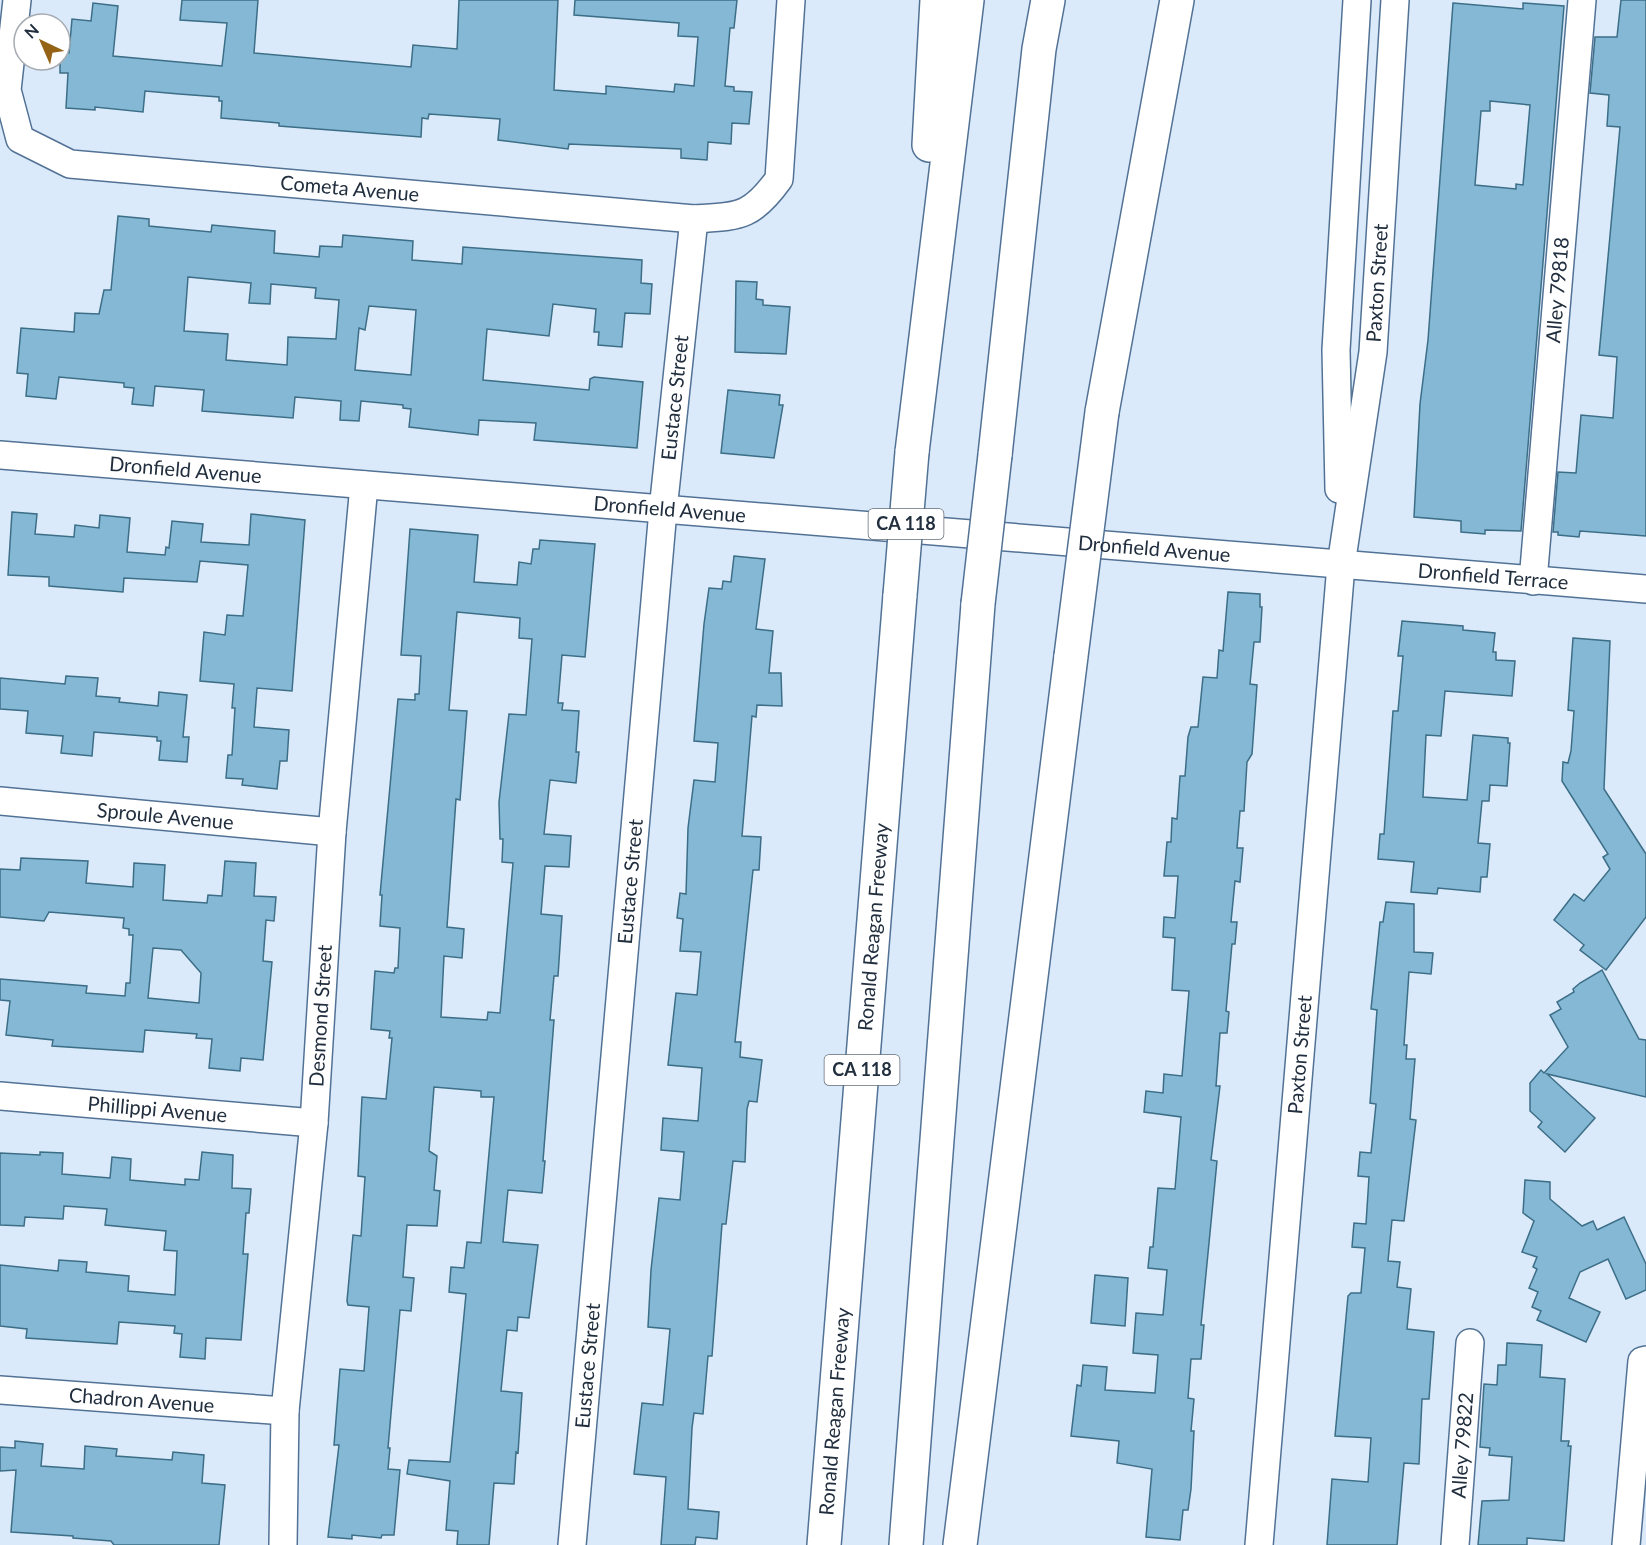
<svg xmlns="http://www.w3.org/2000/svg" width="1646" height="1545" font-family="Lato,sans-serif">
  <style>
    .building { fill: #85b8d4; stroke: #3c6e87; stroke-width: 1.5; fill-rule: evenodd }
    .lines { fill: none; stroke-linecap: round; stroke-linejoin: round }
    .minor-casing { stroke: #527295; stroke-width: 30 }
    .highway-casing { stroke: #527295; stroke-width: 36 }
    .minor { stroke: #fff; stroke-width: 27 }
    .highway { stroke: #fff; stroke-width: 33 }
    .highway-bridge-casing { stroke: #527295; stroke-width: 36; stroke-linecap: butt }
    .highway-bridge { stroke: #fff; stroke-width: 33 }
    .labels { text-anchor: middle; stroke-width: 6; stroke-linejoin: round; paint-order: stroke }
    .shield { fill: #fff; stroke: #646d78; stroke-width: 1.5 }
    .shield-label { font-size: 18px; font-weight: bold; fill: #212e3e }
    .street-label { font-size: 20px; fill: #212e3e; stroke: #fff }
  </style>
  <rect width="100%" height="100%" fill="#dbeafa"/>
  <g class="building">
    <polygon points="182,0 258,0 254,53 411,67 413,45 457,49 459,0 558,0 554,90 606,94 606,86 674,92 675,84 694,86 698,37 678,36 679,23 574,15 575,0 737,0 734,28 730,28 725,86 734,87 734,91 752,92 749,124 732,123 731,144 708,142 707,160 681,158 681,149 569,144 568,149 498,140 500,119 429,114 428,119 422,118 421,137 279,126 279,123 221,118 222,101 219,101 219,97 179,94 145,91 143,112 95,107 95,110 66,108 68,73 60,73 60,52 69,53 72,19 91,21 93,3 118,6 113,56 222,66 227,23 180,20"/>
    <polygon points="1621,0 1646,0 1646,536 1580,531 1579,537 1558,535 1558,532 1553,532 1558,472 1576,473 1581,415 1613,418 1617,357 1599,355 1620,127 1607,126 1609,95 1590,93 1595,37 1617,37"/>
    <path d="M1453,3L1523,9V3L1564,6L1521,531L1485,530V534L1461,532V521L1414,517L1420,404L1428,340ZM1490,101L1530,105L1523,185L1516,184V189L1475,185L1481,111H1490Z"/>
    <path d="M118,216L149,219V226L211,232L212,225L275,231L274,253L319,257L320,246L342,247L343,235L413,241L412,260L462,264L463,247L642,260L641,283L652,284L650,314L625,313L622,347L598,345L599,332H594L596,309L553,304L549,336L487,329L483,380L589,390L590,379L594,377L643,382L637,448L534,440L536,423L479,420L478,435L409,427L411,409L403,408V405L361,401L359,421L340,420L341,401L295,397L293,418L202,411L204,390L155,386L153,406L132,404L134,388L124,387V383L59,377L56,399L26,396L28,374L17,373L21,328L74,332L75,313L99,314L104,290H111ZM188,277L251,283L249,303L270,304L271,284L316,288L315,298L339,300L336,339L288,337L287,365L226,360L228,334L184,331ZM369,306L416,310L411,375L355,370L359,328L365,330Z"/>
    <polygon points="736,281 757,282 756,299 763,300 763,305 790,307 786,354 735,352"/>
    <polygon points="728,390 780,395 779,405 783,405 774,458 721,453"/>
    <polygon points="12,512 37,514 35,534 74,537 75,525 99,528 100,515 130,518 127,552 165,555 166,547 169,548 172,521 203,524 201,542 249,545 251,514 305,520 292,691 257,688 254,727 289,730 287,761 280,761 277,789 242,785 243,779 226,778 228,755 232,755 235,708 232,708 234,684 200,681 204,632 225,635 227,615 243,616 248,565 200,561 197,582 124,578 123,592 49,586 49,577 8,575"/>
    <path d="M410,529L478,535L474,582L517,585L519,562L531,564L533,549H539L540,540L595,544L585,657L562,655L558,703H563L562,710L579,711L576,752H579L576,783L550,780L544,834L571,836L569,867L545,866L541,914L562,916L558,976H554L550,1020H554L543,1161H545L542,1193L508,1190L503,1242L538,1245L529,1318L518,1317L517,1331L507,1330L501,1391L522,1393L518,1453L516,1452L514,1484L494,1483L489,1545H457L458,1531L446,1530L450,1481L407,1474L409,1460L450,1462L466,1294L449,1292L451,1267L464,1268L467,1242L481,1243L494,1097H481V1091L434,1087L429,1151L437,1156L434,1190L440,1191L437,1226L407,1225L403,1277L414,1278L411,1311L400,1310L388,1448H390L388,1469L400,1470L394,1535H382L381,1538L352,1535V1539L328,1537L339,1445H334L340,1369L364,1371L369,1307L348,1305L347,1301L353,1235L361,1236L365,1177L358,1176L362,1097L386,1099L392,1038H389L390,1031L371,1029L375,971L394,973L395,968H398L400,928L380,926L382,895H380L398,699L415,700V694H419L421,656L401,655ZM457,612L520,618L519,638L532,639L526,715L509,714L499,802L500,839H503L502,862L513,863L500,1013L488,1012L487,1020L441,1017L444,956L462,958L464,929L447,927L456,799L460,800L467,711L449,710Z"/>
    <polygon points="734,556 765,559 756,629 773,631 769,673 781,673 782,706 757,705 756,717 752,716 742,836 761,837 759,870 753,870 735,1042 741,1042 740,1057 762,1060 757,1102 749,1101 747,1109 745,1162 733,1161 726,1224 722,1224 712,1356 708,1356 703,1414 694,1413 692,1428 688,1509 719,1512 717,1539 696,1537 695,1545 661,1545 666,1477 634,1474 642,1403 663,1405 667,1362 670,1329 648,1327 651,1270 659,1198 680,1200 684,1152 661,1150 663,1118 698,1121 702,1068 668,1065 676,993 697,995 701,952 680,951 683,919 677,918 680,893 686,894 688,828 694,780 715,782 718,743 694,741 704,624 709,588 722,589 723,581 731,582"/>
    <polygon points="1228,592 1260,594 1260,607 1262,607 1260,642 1254,642 1250,684 1257,685 1252,754 1247,762 1244,811 1240,811 1237,848 1243,848 1240,882 1235,881 1231,922 1237,922 1235,944 1232,944 1226,1011 1229,1012 1227,1033 1220,1033 1216,1086 1220,1086 1211,1160 1217,1161 1201,1325 1204,1325 1201,1359 1191,1359 1188,1398 1194,1399 1191,1431 1194,1431 1191,1489 1188,1510 1183,1510 1180,1540 1146,1537 1152,1469 1117,1463 1119,1441 1071,1436 1077,1385 1081,1386 1083,1365 1107,1367 1105,1390 1155,1393 1158,1355 1133,1353 1136,1313 1163,1315 1167,1270 1148,1268 1150,1247 1153,1247 1158,1188 1175,1189 1181,1117 1144,1112 1146,1091 1163,1093 1164,1074 1182,1076 1189,991 1172,990 1175,938 1163,937 1164,917 1175,918 1178,876 1164,876 1167,842 1171,842 1172,818 1177,819 1180,776 1185,776 1188,737 1191,727 1198,727 1203,677 1217,678 1219,650 1223,651"/>
    <polygon points="1402,621 1463,626 1463,630 1495,633 1493,652 1496,652 1496,660 1515,661 1512,696 1445,691 1441,736 1426,735 1423,797 1467,800 1473,735 1508,738 1508,743 1510,743 1507,786 1490,785 1489,801 1482,801 1478,843 1490,844 1487,877 1481,877 1480,892 1438,888 1437,894 1411,892 1414,862 1378,859 1380,834 1384,834 1393,711 1398,711 1403,656 1398,656"/>
    <polygon points="1573,638 1610,641 1604,789 1646,854 1646,917 1606,970 1580,950 1584,945 1554,920 1574,894 1584,901 1610,869 1603,857 1608,854 1562,781 1563,762 1568,763 1571,751 1574,711 1568,710"/>
    <polygon points="66,676 98,678 96,696 120,698 119,702 158,706 159,692 187,695 183,737 189,737 187,762 159,760 161,741 157,741 157,737 94,732 92,756 61,753 63,736 26,733 28,711 0,709 0,678 65,684"/>
    <path d="M21,858L88,861L86,883L133,887L134,863L165,865L163,900L207,903L208,895L222,896L225,861L256,863L254,896L276,897L274,921L266,920L263,961L272,962L263,1060L241,1058L240,1071L209,1068L212,1039L196,1038L197,1034L145,1030L143,1052L52,1046L53,1040L6,1035L10,1001L0,1000V979L87,986L86,993L125,996L126,983H130L133,935H129V929L123,928L124,918L49,912L44,921L0,917V869L20,870ZM153,948L181,950L201,973L199,1003L148,998Z"/>
    <polygon points="1386,902 1414,904 1414,952 1433,953 1431,974 1409,972 1404,1045 1407,1045 1406,1059 1415,1059 1410,1119 1416,1120 1404,1221 1392,1220 1388,1261 1400,1262 1397,1287 1411,1289 1407,1329 1434,1332 1429,1399 1422,1399 1419,1464 1404,1463 1397,1545 1327,1545 1332,1479 1368,1482 1371,1438 1335,1436 1348,1296 1351,1293 1361,1293 1365,1248 1352,1247 1354,1223 1366,1224 1369,1177 1358,1176 1360,1152 1371,1153 1376,1104 1370,1103 1377,1010 1371,1009 1380,922 1383,922"/>
    <polygon points="1602,970 1639,1039 1646,1040 1646,1097 1547,1074 1595,1118 1565,1152 1538,1127 1542,1122 1530,1111 1530,1083 1541,1070 1544,1073 1568,1047 1550,1015 1561,1009 1557,1002 1574,992 1573,989 1580,983"/>
    <polygon points="40,1152 63,1153 62,1174 110,1178 112,1157 131,1159 130,1180 185,1185 185,1179 199,1180 202,1152 233,1155 232,1188 251,1189 249,1213 246,1213 243,1254 248,1254 241,1340 206,1338 205,1359 180,1357 182,1334 174,1333 175,1326 119,1322 117,1344 26,1338 27,1329 0,1326 0,1265 58,1271 59,1260 87,1262 86,1272 129,1276 128,1291 175,1295 177,1251 164,1250 166,1231 105,1225 107,1209 64,1206 63,1219 25,1217 24,1226 0,1225 0,1153 40,1155"/>
    <polygon points="1525,1180 1550,1182 1550,1199 1582,1226 1593,1221 1597,1230 1624,1217 1646,1264 1646,1290 1626,1299 1608,1259 1580,1272 1569,1298 1600,1312 1586,1342 1537,1320 1541,1311 1532,1307 1538,1292 1529,1288 1537,1269 1533,1267 1537,1257 1522,1252 1534,1221 1523,1213"/>
    <polygon points="1095,1275 1128,1278 1125,1326 1091,1323"/>
    <polygon points="1507,1343 1542,1345 1540,1377 1565,1379 1561,1441 1569,1441 1568,1446 1571,1446 1564,1541 1527,1538 1527,1545 1478,1545 1482,1501 1509,1500 1512,1457 1489,1455 1490,1448 1480,1447 1484,1384 1497,1385 1498,1365 1506,1365"/>
    <polygon points="15,1441 43,1444 41,1466 84,1469 85,1446 117,1449 116,1456 172,1460 173,1452 204,1455 202,1483 225,1485 219,1545 114,1545 111,1541 73,1538 73,1536 11,1532 16,1470 0,1471 0,1447 15,1448"/>
  </g>
  <g class="lines">
    <g class="minor-casing">
      <g id="minor">
        <path id="s1" d="M17,0L7,90L20,139L70,164L694,219C739,216 751,218 779,179L791,0"/>
        <path id="s2" d="M0,455L1646,589"/>
        <polyline points="1339,489 1336,350 1357,0"/>
        <path id="s3" d="M1533,581L1582,0"/>
        <path id="s4" d="M0,801L332,832"/>
        <path id="s5" d="M0,1096L314,1123"/>
        <path id="s6" d="M0,1390L285,1411"/>
        <path id="s7" d="M283,1545L285,1411L314,1123L332,832L364,485"/>
        <path id="s8" d="M572,1545L663,510L694,219"/>
        <path id="s9" d="M1259,1545L1341,565L1373,352L1395,0"/>
        <path id="s10" d="M1455,1545L1470,1343"/>
        <polyline points="1626,1545 1642,1361 1646,1360"/>
      </g>
    </g>
    <g class="highway-casing">
      <g id="highway">
        <polyline points="929,145 937,0"/>
        <polyline points="1102,412 1177,0"/>
        <polyline points="912,452 967,0"/>
        <polyline points="995,455 1039,49 1048,0"/>
        <path id="s11" d="M824,1545L900,595"/>
        <polyline points="906,1545 978,604"/>
        <polyline points="960,1545 1071,656"/>
      </g>
    </g>
    <use href="#minor" class="minor"/>
    <use href="#highway" class="highway"/>
    <g class="highway-bridge-casing">
      <g id="highway-bridge">
        <polyline points="900,595 912,452"/>
        <polyline points="978,604 995,455"/>
        <polyline points="1071,656 1102,412"/>
      </g>
    </g>
    <use href="#highway-bridge" class="highway-bridge"/>
  </g>
  <g class="labels">
    <g class="shield">
      <rect x="868.5" y="509" width="75" height="30" rx="4.5"/>
      <rect x="824.5" y="1055" width="75" height="30" rx="4.5"/>
    </g>
    <g class="shield-label">
      <text x="906" y="530">CA 118</text>
      <text x="862" y="1076">CA 118</text>
    </g>
    <g class="street-label">
      <text dy="7" stroke="none"><textPath href="#s1" startOffset="478">Cometa Avenue</textPath></text>
      <text dy="7" stroke="none"><textPath href="#s9" startOffset="1268">Paxton Street</textPath></text>
      <text dy="7" stroke="none"><textPath href="#s3" startOffset="292">Alley 79818</textPath></text>
      <text dy="7" stroke="none"><textPath href="#s8" startOffset="1152">Eustace Street</textPath></text>
      <text dy="7" stroke="none"><textPath href="#s2" startOffset="186">Dronfield Avenue</textPath></text>
      <text dy="7" stroke="none"><textPath href="#s2" startOffset="672">Dronfield Avenue</textPath></text>
      <text dy="7" stroke="none"><textPath href="#s2" startOffset="1158">Dronfield Avenue</textPath></text>
      <text dy="7" stroke="none"><textPath href="#s2" startOffset="1498">Dronfield Terrace</textPath></text>
      <text dy="7" stroke="none"><textPath href="#s4" startOffset="166">Sproule Avenue</textPath></text>
      <text dy="7" stroke="none"><textPath href="#s8" startOffset="666">Eustace Street</textPath></text>
      <text dy="7" stroke="none"><textPath href="#s11" startOffset="620">Ronald Reagan Freeway</textPath></text>
      <text dy="7" stroke="none"><textPath href="#s7" startOffset="531">Desmond Street</textPath></text>
      <text dy="7" stroke="none"><textPath href="#s9" startOffset="492">Paxton Street</textPath></text>
      <text dy="7" stroke="none"><textPath href="#s5" startOffset="158">Phillippi Avenue</textPath></text>
      <text dy="7" stroke="none"><textPath href="#s8" startOffset="180">Eustace Street</textPath></text>
      <text dy="7" stroke="none"><textPath href="#s6" startOffset="142">Chadron Avenue</textPath></text>
      <text dy="7" stroke="none"><textPath href="#s11" startOffset="134">Ronald Reagan Freeway</textPath></text>
      <text dy="7" stroke="none"><textPath href="#s10" startOffset="100">Alley 79822</textPath></text>
    </g>
  </g>
  <g transform="translate(42 42) rotate(316)"><circle r="28" fill="#ffffff" stroke="#a6abb2" stroke-width="1.5"/>
  <path d="M0-4.5L10 22L0 15L-10 22Z" fill="#956316"/>
  <text y="-9" font-size="16" font-weight="bold" text-anchor="middle" fill="#212e3e">N</text>
  </g>
</svg>
